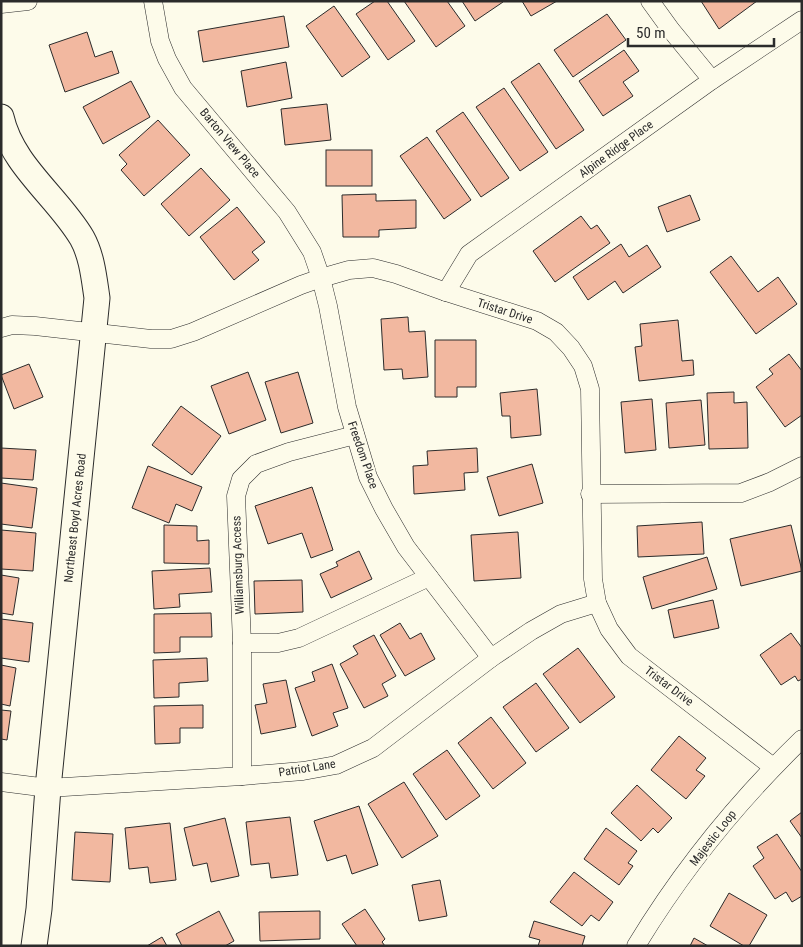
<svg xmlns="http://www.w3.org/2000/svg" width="803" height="947" font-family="'Roboto Condensed',sans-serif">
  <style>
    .building { fill: #f2b8a0; stroke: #2b2b2b }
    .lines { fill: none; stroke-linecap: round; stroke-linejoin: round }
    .street-casing { stroke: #2b2b2b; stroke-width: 19 }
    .secondary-casing { stroke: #2b2b2b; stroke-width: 27 }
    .street { stroke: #fdfbea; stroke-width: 18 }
    .secondary { stroke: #fdfbea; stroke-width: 25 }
    .labels { text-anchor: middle; stroke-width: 4; stroke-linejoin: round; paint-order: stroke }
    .street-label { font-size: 12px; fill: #2b2b2b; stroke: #fdfbea }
  </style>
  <rect width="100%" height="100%" fill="#fdfbea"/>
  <g class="building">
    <polygon points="375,1 387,1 415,41 388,60 356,14"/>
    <polygon points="404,1 447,1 465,26 436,47"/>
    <polygon points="462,1 503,1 503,2 475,21"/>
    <polygon points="522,1 557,1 531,16"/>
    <polygon points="701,1 757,1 719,29"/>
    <polygon points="334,6 370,57 342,77 306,26"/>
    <polygon points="607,14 626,40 573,77 554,50"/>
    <polygon points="284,16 289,47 203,62 198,31"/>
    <polygon points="87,32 95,57 112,51 119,73 65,92 49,45"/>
    <polygon points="624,50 639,71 623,82 633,96 603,116 579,81"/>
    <polygon points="286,62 292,98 247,107 241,71"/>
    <polygon points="539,63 584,130 556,149 511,82"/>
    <polygon points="131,81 150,117 103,144 83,107"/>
    <polygon points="504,88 548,152 520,171 476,107"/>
    <polygon points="327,104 331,140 285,145 281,109"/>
    <polygon points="463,112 509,178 481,197 436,131"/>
    <polygon points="158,120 190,155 144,196 121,170 127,164 119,155"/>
    <polygon points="427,137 471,200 444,219 400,156"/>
    <rect x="326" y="150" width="46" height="36"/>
    <polygon points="201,168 230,200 189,236 161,204"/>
    <polygon points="376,194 376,201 416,200 416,228 379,230 379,237 343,237 342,195"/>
    <polygon points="690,195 700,220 667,232 658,207"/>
    <polygon points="237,207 265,242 252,252 259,260 234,280 200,237"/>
    <polygon points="581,216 591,229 597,225 610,243 555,282 533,251"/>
    <polygon points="621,244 629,257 647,245 661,267 623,293 615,281 588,300 573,277"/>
    <polygon points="731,256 758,292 778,277 797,304 756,334 710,272"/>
    <polygon points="408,317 409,332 425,331 428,377 403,379 402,369 384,370 381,319"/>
    <polygon points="678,320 682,361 693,360 694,375 639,381 635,347 642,346 640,324"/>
    <polygon points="435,340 476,340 476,387 457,387 457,397 435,397"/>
    <polygon points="789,354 802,371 802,415 785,427 756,387 773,374 769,369"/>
    <polygon points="29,364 43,397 14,409 1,375"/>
    <polygon points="248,372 266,420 229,434 211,386"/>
    <polygon points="298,372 313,423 281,433 265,382"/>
    <polygon points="537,389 541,435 511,438 510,416 502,416 500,393"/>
    <polygon points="734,392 734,403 747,402 748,448 709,449 707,393"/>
    <polygon points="652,399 656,450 625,453 621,402"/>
    <polygon points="701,400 705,445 669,448 666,403"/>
    <polygon points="181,406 221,436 192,475 152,445"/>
    <polygon points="1,448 36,450 33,480 1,478"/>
    <polygon points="477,448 478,472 464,473 465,490 414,494 413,466 428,465 427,451"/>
    <polygon points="532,464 543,503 499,516 487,477"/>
    <polygon points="148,466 202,487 192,511 176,504 169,523 132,508"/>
    <polygon points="1,483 37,488 32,528 1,524"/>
    <polygon points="312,487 333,550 311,558 302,533 268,544 255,506"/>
    <polygon points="702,522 704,554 638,557 637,526"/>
    <polygon points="164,525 197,526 197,541 209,540 209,564 164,563"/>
    <polygon points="791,525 802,571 741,586 730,539"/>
    <polygon points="1,530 36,533 33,571 1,569"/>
    <polygon points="518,532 521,578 474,581 471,535"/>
    <polygon points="359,551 372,579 331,598 320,574 338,566 336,562"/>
    <polygon points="707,557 717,589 652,609 643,577"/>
    <polygon points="210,568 212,592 179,594 180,607 154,609 152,571"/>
    <polygon points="1,575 19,578 13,615 1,613"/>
    <polygon points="302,580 303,612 255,614 254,581"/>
    <polygon points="713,600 719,628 674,638 668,610"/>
    <polygon points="211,613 212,637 180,637 180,652 154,653 154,614"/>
    <polygon points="1,619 33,623 29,662 1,658"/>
    <polygon points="400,623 410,639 421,633 435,659 405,676 380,635"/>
    <polygon points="791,633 802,648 802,679 798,681 795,676 781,685 760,655"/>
    <polygon points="374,635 396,676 382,684 388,696 364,708 340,664 358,654 353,646"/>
    <polygon points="578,648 615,697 580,723 543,674"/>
    <polygon points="207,658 208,681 179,683 179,697 154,698 153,660"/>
    <polygon points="332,664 348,708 333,713 338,726 312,736 295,688 315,681 312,672"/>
    <polygon points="1,665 16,668 10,706 1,704"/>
    <polygon points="286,680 296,727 261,734 255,705 267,703 263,684"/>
    <polygon points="536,683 569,728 536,752 503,707"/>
    <polygon points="203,705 203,728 180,728 180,743 155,744 154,706"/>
    <polygon points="1,710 11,711 7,740 1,739"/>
    <polygon points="491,717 526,763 493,789 458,743"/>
    <polygon points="679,736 706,758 696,770 705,776 686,799 651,770"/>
    <polygon points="447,750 480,796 446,820 413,774"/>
    <polygon points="404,782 438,836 402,858 368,804"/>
    <polygon points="637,785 672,818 658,833 653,828 641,841 611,813"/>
    <polygon points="359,806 378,865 352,874 346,855 327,861 314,821"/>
    <polygon points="802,812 802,838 790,821"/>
    <polygon points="290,817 298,875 271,878 269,863 251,865 246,822"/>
    <polygon points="225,818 239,876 211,882 207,863 193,866 184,828"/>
    <polygon points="170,823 176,880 150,883 148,867 129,869 125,828"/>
    <polygon points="606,828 637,851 628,863 633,866 619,885 584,859"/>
    <polygon points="75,832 113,834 110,882 72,880"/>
    <polygon points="777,834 802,872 802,896 792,902 786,892 775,899 753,866 764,858 757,847"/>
    <polygon points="574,872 613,902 599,921 591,915 582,926 550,902"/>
    <polygon points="440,880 447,916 419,921 412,885"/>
    <polygon points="729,893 767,915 749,946 744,946 710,926"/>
    <polygon points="365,909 385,939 382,942 385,946 357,946 342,924"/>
    <polygon points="219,911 234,941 225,946 182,946 176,934"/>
    <polygon points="320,911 320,939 260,941 259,912"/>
    <polygon points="534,921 585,936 582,946 538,946 540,940 529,937"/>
    <polygon points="162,937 167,946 147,946"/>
    <polygon points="694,938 708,946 690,946"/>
  </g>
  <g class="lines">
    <g class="street-casing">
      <g id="street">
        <polyline points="153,1 160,41 167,59 183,88 287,212 312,252 321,278 328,306 347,407 368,477 384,509 406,547 491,658"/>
        <polyline points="650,1 671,30 712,80"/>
        <polyline points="1,4 28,1"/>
        <polyline points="446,292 469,254 712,80 802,20"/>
        <polyline points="1,328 12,325 35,326 151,339 171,339 193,332 301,285 321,278 349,270 373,268 396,274 446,292 537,321 556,332 571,348 583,366 590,389 593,579 597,603 609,629 629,656 773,767"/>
        <polyline points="590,494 741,493 770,482 802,466"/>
        <polyline points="242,643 278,643 299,638 429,577"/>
        <polyline points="242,776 242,643 236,496 241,479 256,464 289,452 355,435"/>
        <polyline points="1,782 48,788 242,776 303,771 336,765 373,748 491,658 531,631 561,614 597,603"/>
        <path d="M636,946C682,870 738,801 802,739"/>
      </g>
    </g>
    <g class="secondary-casing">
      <path id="secondary" d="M1,117C12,166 58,197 82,238C92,256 94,278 97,298L48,788L39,909L34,946"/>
    </g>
    <use href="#street" class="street"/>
    <use href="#secondary" class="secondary"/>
  </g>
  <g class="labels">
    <g class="street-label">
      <text transform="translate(230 143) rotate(50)" y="4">Barton View Place</text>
      <text transform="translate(616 149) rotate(-36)" y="4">Alpine Ridge Place</text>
      <text transform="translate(505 311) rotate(18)" y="4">Tristar Drive</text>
      <text transform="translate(363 455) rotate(71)" y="4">Freedom Place</text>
      <text transform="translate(75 518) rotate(-84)" y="4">Northeast Boyd Acres Road</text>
      <text transform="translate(238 565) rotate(-92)" y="4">Williamsburg Access</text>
      <text transform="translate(669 686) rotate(37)" y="4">Tristar Drive</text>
      <text transform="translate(307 768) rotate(-9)" y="4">Patriot Lane</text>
      <text transform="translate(713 838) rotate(-52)" y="4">Majestic Loop</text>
    </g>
  </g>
  <rect width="803" height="947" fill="none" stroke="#2b2b2b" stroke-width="5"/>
  <path d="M628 38v8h146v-8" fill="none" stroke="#2b2b2b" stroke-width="2.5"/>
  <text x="636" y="38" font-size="15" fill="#2b2b2b" stroke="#fdfbea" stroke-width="4" paint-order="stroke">50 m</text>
</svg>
